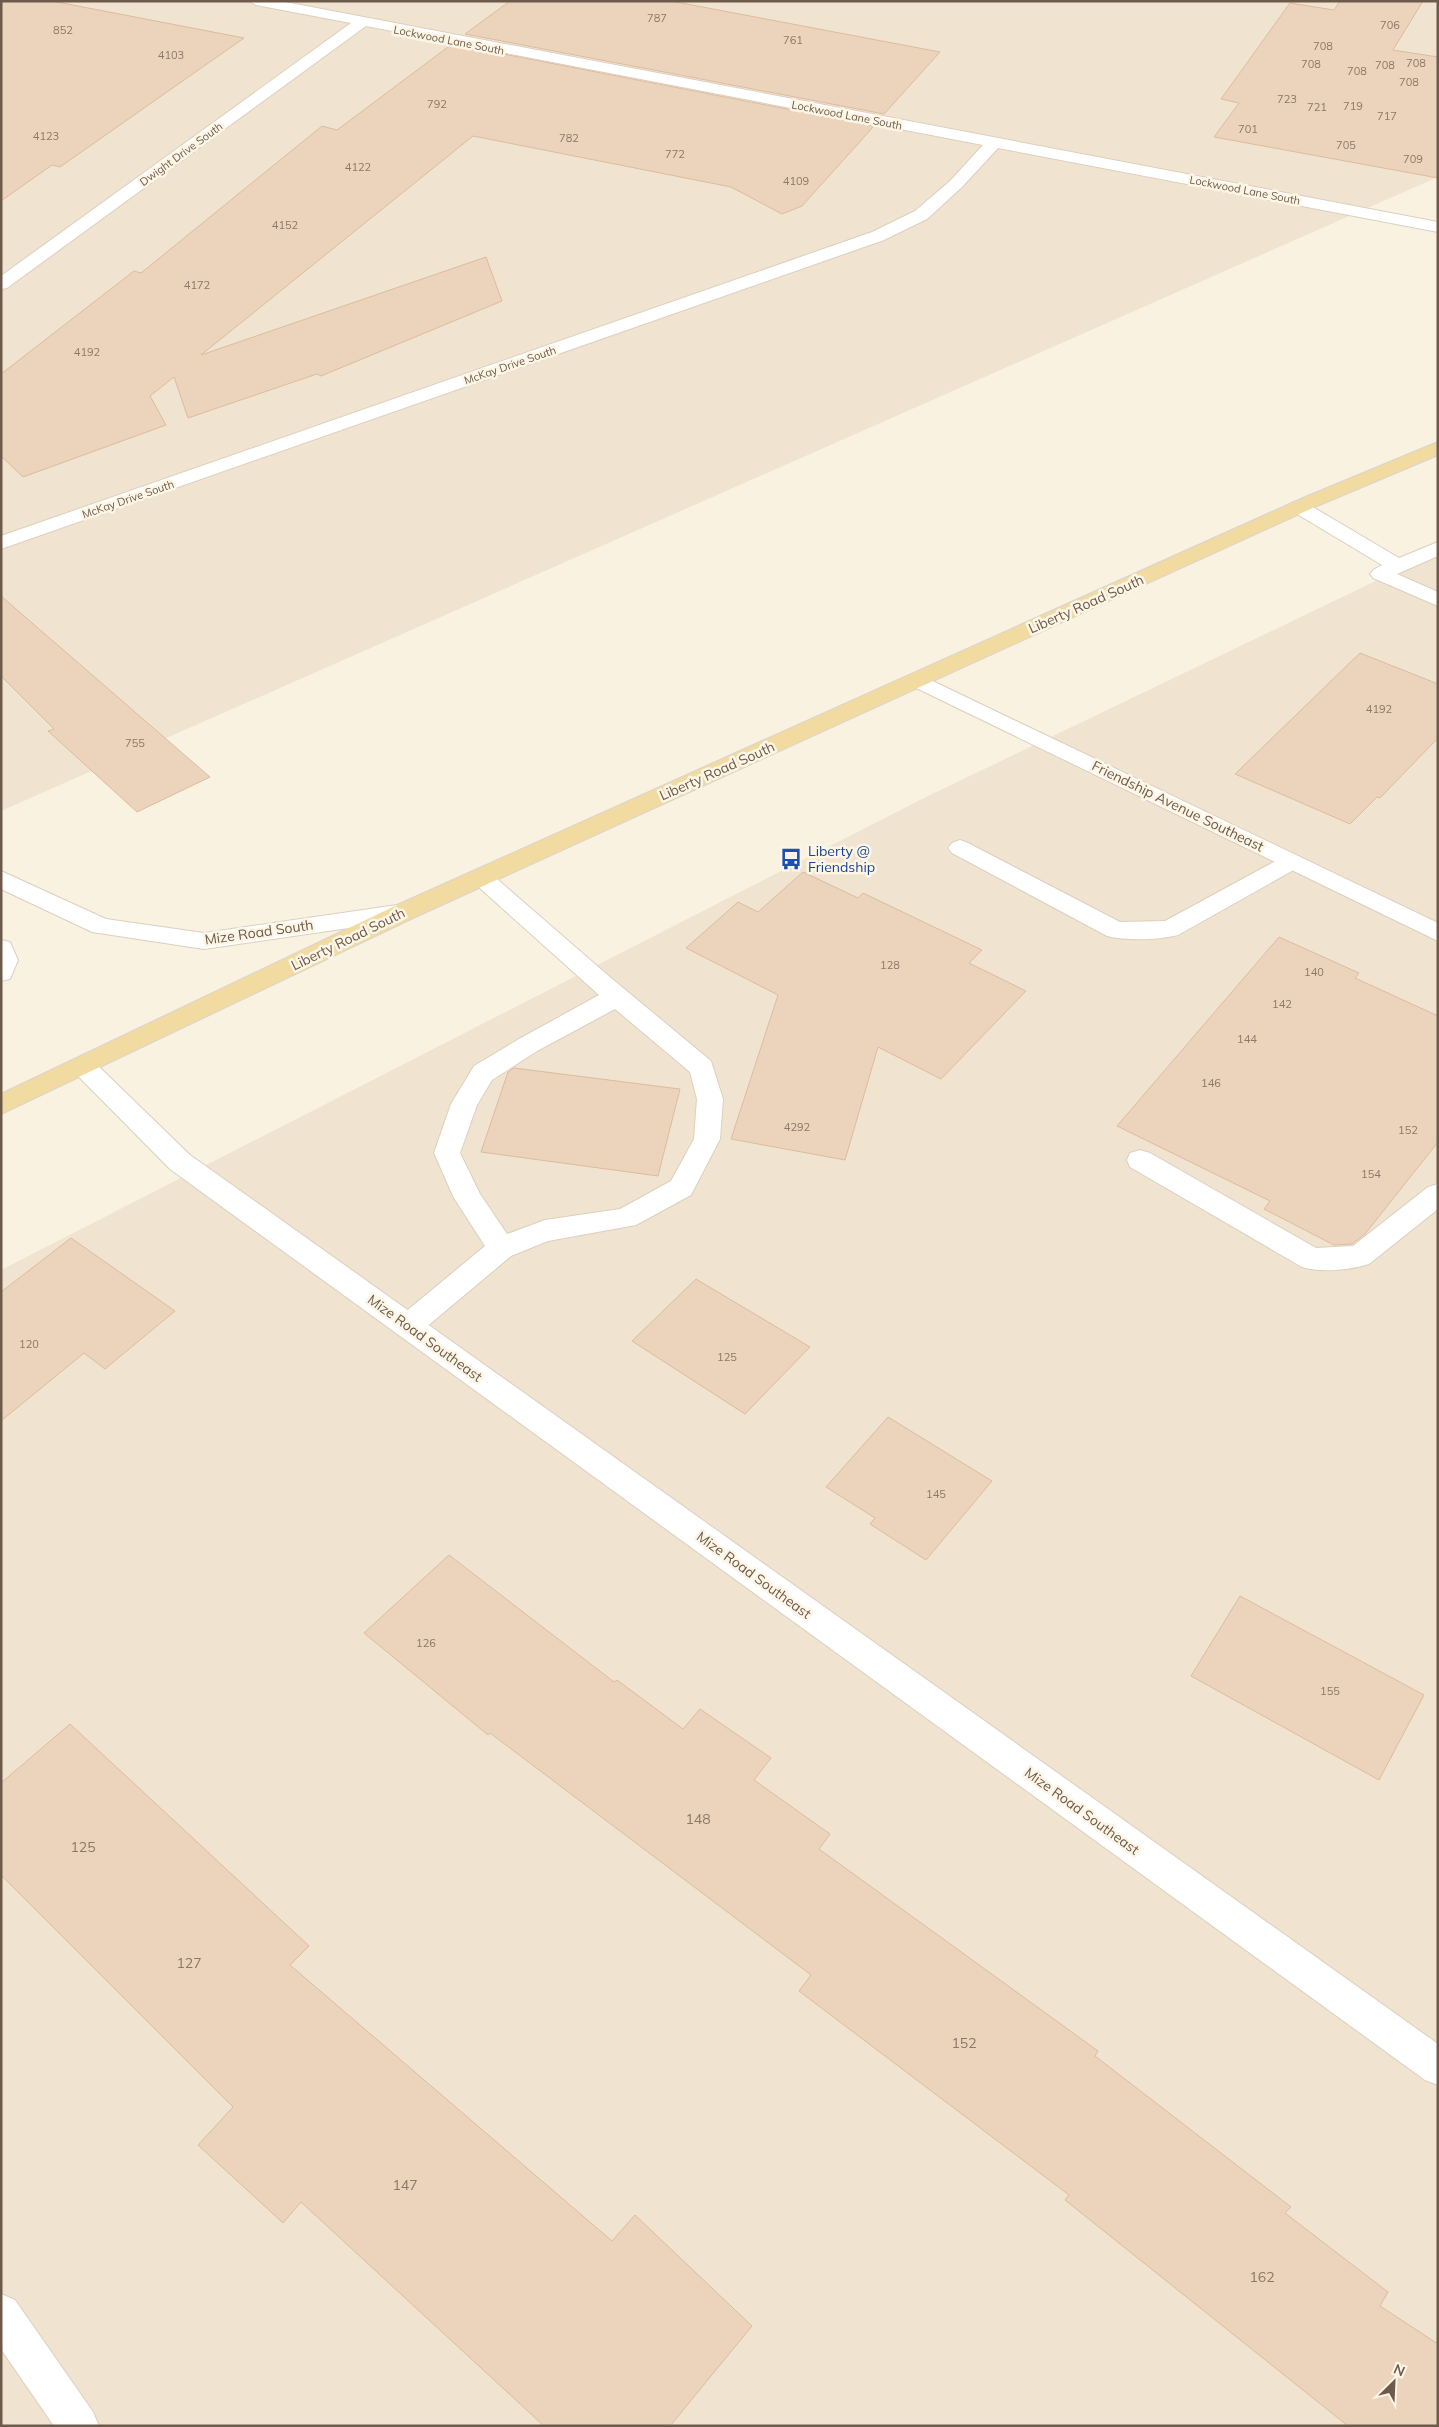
<svg xmlns="http://www.w3.org/2000/svg" width="1439" height="2427" font-family="Mulish,sans-serif">
  <style>
    .residential { fill: #f0e4d0 }
    .building { fill: #ebd3bc; stroke: #dcbc9e }
    .lines { fill: none; stroke-linecap: round; stroke-linejoin: round }
    .service-casing { stroke: #dccfbe; stroke-width: 2 }
    .minor-casing { stroke: #dccfbe; stroke-width: 2 }
    .tertiary-casing { stroke: #dccfbe; stroke-width: 2 }
    .primary-casing { stroke: #d9d4d0; stroke-width: 2 }
    .service { fill: #fff; fill-rule: evenodd }
    .minor { fill: #fff; fill-rule: evenodd }
    .tertiary { fill: #fff; fill-rule: evenodd }
    .primary { fill: #f1dba0; fill-rule: evenodd }
    .labels { text-anchor: middle; stroke-width: 5; stroke-linejoin: round; paint-order: stroke }
    .number-label { font-size: 11px; fill: #8c7867 }
    .far-street-label { font-size: 11px; fill: #6d5a4b; stroke: #fdf6e6 }
    .street-label { font-size: 14px; fill: #6d5a4b; stroke: #fdf6e6 }
    .transit-label { font-size: 14px; fill: #164399; stroke: #fdf6e6; text-anchor: start }
    .near-number-label { font-size: 14px; fill: #8c7867 }
  </style>
  <rect width="100%" height="100%" fill="#f9f2e1"/>
  <g class="residential">
    <polygon points="1,1 1438,1 1438,177 1,811"/>
    <polygon points="1438,551 1438,2426 1,2426 1,1270 926,797"/>
  </g>
  <g class="building">
    <polygon points="1,1 52,1 244,38 60,167 52,165 1,201"/>
    <polygon points="510,1 671,1 940,52 884,114 465,34"/>
    <polygon points="1340,1 1423,1 1393,50 1438,57 1438,178 1214,137 1239,103 1221,99 1290,3 1334,10"/>
    <polygon points="452,44 874,126 802,206 782,214 731,187 473,136 201,355 486,257 502,301 321,376 317,374 188,418 174,377 150,396 166,425 23,477 1,456 1,374 134,271 141,273 322,126 337,130"/>
    <polygon points="1,596 210,777 137,812 48,731 54,729 1,676"/>
    <polygon points="1360,653 1438,684 1438,738 1380,798 1377,797 1350,824 1235,774"/>
    <polygon points="803,872 858,898 863,893 982,950 969,963 1026,991 941,1079 878,1047 845,1160 731,1139 778,995 686,948 738,902 758,912"/>
    <polygon points="1279,937 1359,973 1355,978 1438,1016 1438,1142 1365,1234 1352,1244 1334,1245 1264,1209 1270,1201 1117,1126"/>
    <polygon points="514,1068 680,1089 658,1176 481,1152 508,1072"/>
    <polygon points="71,1238 175,1311 105,1369 84,1353 1,1421 1,1292"/>
    <polygon points="696,1279 810,1347 745,1414 632,1341"/>
    <polygon points="888,1417 992,1481 926,1560 870,1524 875,1518 826,1487"/>
    <polygon points="449,1555 614,1682 617,1680 683,1729 700,1709 771,1758 754,1780 830,1834 819,1849 1098,2051 1095,2056 1291,2207 1285,2213 1388,2292 1380,2306 1438,2344 1438,2426 1348,2426 1065,2200 1069,2195 799,1991 811,1975 490,1733 488,1735 364,1633"/>
    <polygon points="1240,1596 1424,1695 1379,1780 1191,1676"/>
    <polygon points="70,1724 309,1946 290,1965 612,2241 635,2215 752,2326 670,2426 544,2426 301,2202 283,2223 198,2145 233,2107 1,1875 1,1783"/>
  </g>
  <g class="lines">
    <g class="service-casing">
      <g id="service">
        <polygon points="1299,501 1306,503 1399,558 1438,542 1438,556 1397,574 1438,592 1438,606 1373,578 1370,574 1373,570 1382,565 1292,511 1289,507 1292,503"/>
        <path d="M960,840L968,843L1120,922L1165,921L1283,857L1291,854L1299,857L1303,862L1299,867L1178,935C1158,940 1127,941 1107,936L952,853L948,848L952,843Z"/>
        <path d="M481,869L489,872L611,978L711,1061L723,1099L720,1139L691,1195L636,1225L548,1241L511,1256L418,1334L408,1337L398,1334L394,1326L398,1318L485,1246L454,1198L434,1153L451,1104L474,1066L519,1039L599,995L473,882L469,877L473,872ZM615,1009L690,1072L697,1099L694,1139L671,1181L620,1209L545,1220L507,1234L480,1194L460,1153L477,1105L492,1080L537,1051Z"/>
        <path d="M1140,1150L1150,1153L1316,1248L1353,1246L1428,1187L1438,1184V1209L1369,1264C1350,1270 1321,1273 1302,1267L1130,1167L1127,1160L1130,1153Z"/>
      </g>
    </g>
    <g class="minor-casing">
      <g id="minor">
        <polygon points="249,1 280,1 1438,222 1438,232 998,148 962,187 927,219 884,240 1,549 1,536 872,232 915,211 950,181 983,145 366,26 7,288 1,289 1,276 351,23 256,5"/>
        <polygon points="918,674 1438,923 1438,941 910,685 907,680 910,675"/>
        <polygon points="1,871 106,919 204,933 404,904 413,906 416,912 413,918 404,920 204,949 92,932 1,889"/>
        <polygon points="1,940 10,942 18,960 10,979 1,981"/>
        <polygon points="83,1057 92,1060 190,1155 1438,2044 1438,2085 1425,2080 170,1169 74,1072 70,1066 74,1060"/>
      </g>
    </g>
    <g class="tertiary-casing">
      <polygon id="tertiary" points="1,2294 15,2300 93,2412 99,2426 54,2426 1,2349"/>
    </g>
    <g class="primary-casing">
      <polygon id="primary" points="1438,442 1438,455 1317,506 413,918 1,1114 1,1094 395,906 1303,498"/>
    </g>
    <use href="#service" class="service"/>
    <use href="#minor" class="minor"/>
    <use href="#tertiary" class="tertiary"/>
    <use href="#primary" class="primary"/>
  </g>
  <defs>
    <g id="bus-bare" transform="scale(1.725)"><path d="M-5-6H5V4H4V6H2V4H-2V6H-4V4H-5ZM-3.5-4V0h7V-4ZM-3.5 1.2v1.5H-2V1.2ZM2 1.2v1.5H3.5V1.2Z" fill="#1a4fb4" stroke="#fdf6e6" stroke-width="2.5" paint-order="stroke"/></g>
  </defs>
  <g fill-rule="evenodd">
    <use href="#bus-bare" x="791" y="859"/>
  </g>
  <g class="labels">
    <g class="number-label">
      <text x="657" y="22">787</text>
      <text x="1390" y="29">706</text>
      <text x="63" y="34">852</text>
      <text x="793" y="44">761</text>
      <text x="1323" y="50">708</text>
      <text x="171" y="59">4103</text>
      <text x="1416" y="67">708</text>
      <text x="1311" y="68">708</text>
      <text x="1385" y="69">708</text>
      <text x="1357" y="75">708</text>
      <text x="1409" y="86">708</text>
      <text x="1287" y="103">723</text>
      <text x="437" y="108">792</text>
      <text x="1353" y="110">719</text>
      <text x="1317" y="111">721</text>
      <text x="1387" y="120">717</text>
      <text x="1248" y="133">701</text>
      <text x="46" y="140">4123</text>
      <text x="569" y="142">782</text>
      <text x="1346" y="149">705</text>
      <text x="675" y="158">772</text>
      <text x="1413" y="163">709</text>
      <text x="358" y="171">4122</text>
      <text x="796" y="185">4109</text>
      <text x="285" y="229">4152</text>
      <text x="197" y="289">4172</text>
      <text x="87" y="356">4192</text>
      <text x="1379" y="713">4192</text>
      <text x="135" y="747">755</text>
      <text x="890" y="969">128</text>
      <text x="1314" y="976">140</text>
      <text x="1282" y="1008">142</text>
      <text x="1247" y="1043">144</text>
      <text x="1211" y="1087">146</text>
      <text x="797" y="1131">4292</text>
      <text x="1408" y="1134">152</text>
      <text x="1371" y="1178">154</text>
      <text x="29" y="1348">120</text>
      <text x="727" y="1361">125</text>
      <text x="936" y="1498">145</text>
      <text x="426" y="1647">126</text>
      <text x="1330" y="1695">155</text>
    </g>
    <g class="far-street-label">
      <text transform="translate(449 40) rotate(11)" y="4">Lockwood Lane South</text>
      <text transform="translate(847 115) rotate(11)" y="4">Lockwood Lane South</text>
      <text transform="translate(181 154) rotate(-36)" y="4">Dwight Drive South</text>
      <text transform="translate(1245 190) rotate(11)" y="4">Lockwood Lane South</text>
      <text transform="translate(510 365) rotate(-19)" y="4">McKay Drive South</text>
      <text transform="translate(128 499) rotate(-19)" y="4">McKay Drive South</text>
    </g>
    <g class="street-label">
      <text transform="translate(1086 604) rotate(-24)" y="5">Liberty Road South</text>
      <text transform="translate(717 771) rotate(-24)" y="5">Liberty Road South</text>
      <text transform="translate(1178 806) rotate(26)" y="5">Friendship Avenue Southeast</text>
      <text transform="translate(259 932) rotate(-8)" y="5">Mize Road South</text>
      <text transform="translate(348 939) rotate(-26)" y="5">Liberty Road South</text>
      <text transform="translate(425 1338) rotate(36)" y="5">Mize Road Southeast</text>
      <text transform="translate(754 1575) rotate(36)" y="5">Mize Road Southeast</text>
      <text transform="translate(1082 1811) rotate(36)" y="5">Mize Road Southeast</text>
    </g>
    <g class="transit-label">
      <text x="808" y="856">Liberty @<tspan x="808" dy="16">Friendship</tspan></text>
    </g>
    <g class="near-number-label">
      <text x="698" y="1824">148</text>
      <text x="83" y="1852">125</text>
      <text x="189" y="1968">127</text>
      <text x="964" y="2048">152</text>
      <text x="405" y="2190">147</text>
      <text x="1262" y="2282">162</text>
    </g>
  </g>
  <rect width="1439" height="2427" fill="none" stroke="#6d5a4b" stroke-width="5"/>
  <g transform="translate(1394 2382) rotate(24)" stroke="#fdf6e6" stroke-width="4" paint-order="stroke">
  <path d="M0-4L9 19L0 12L-9 19Z" fill="#6d5a4b"/>
  <text y="-8" font-size="14" font-weight="bold" text-anchor="middle" fill="#6d5a4b">N</text>
  </g>
</svg>
